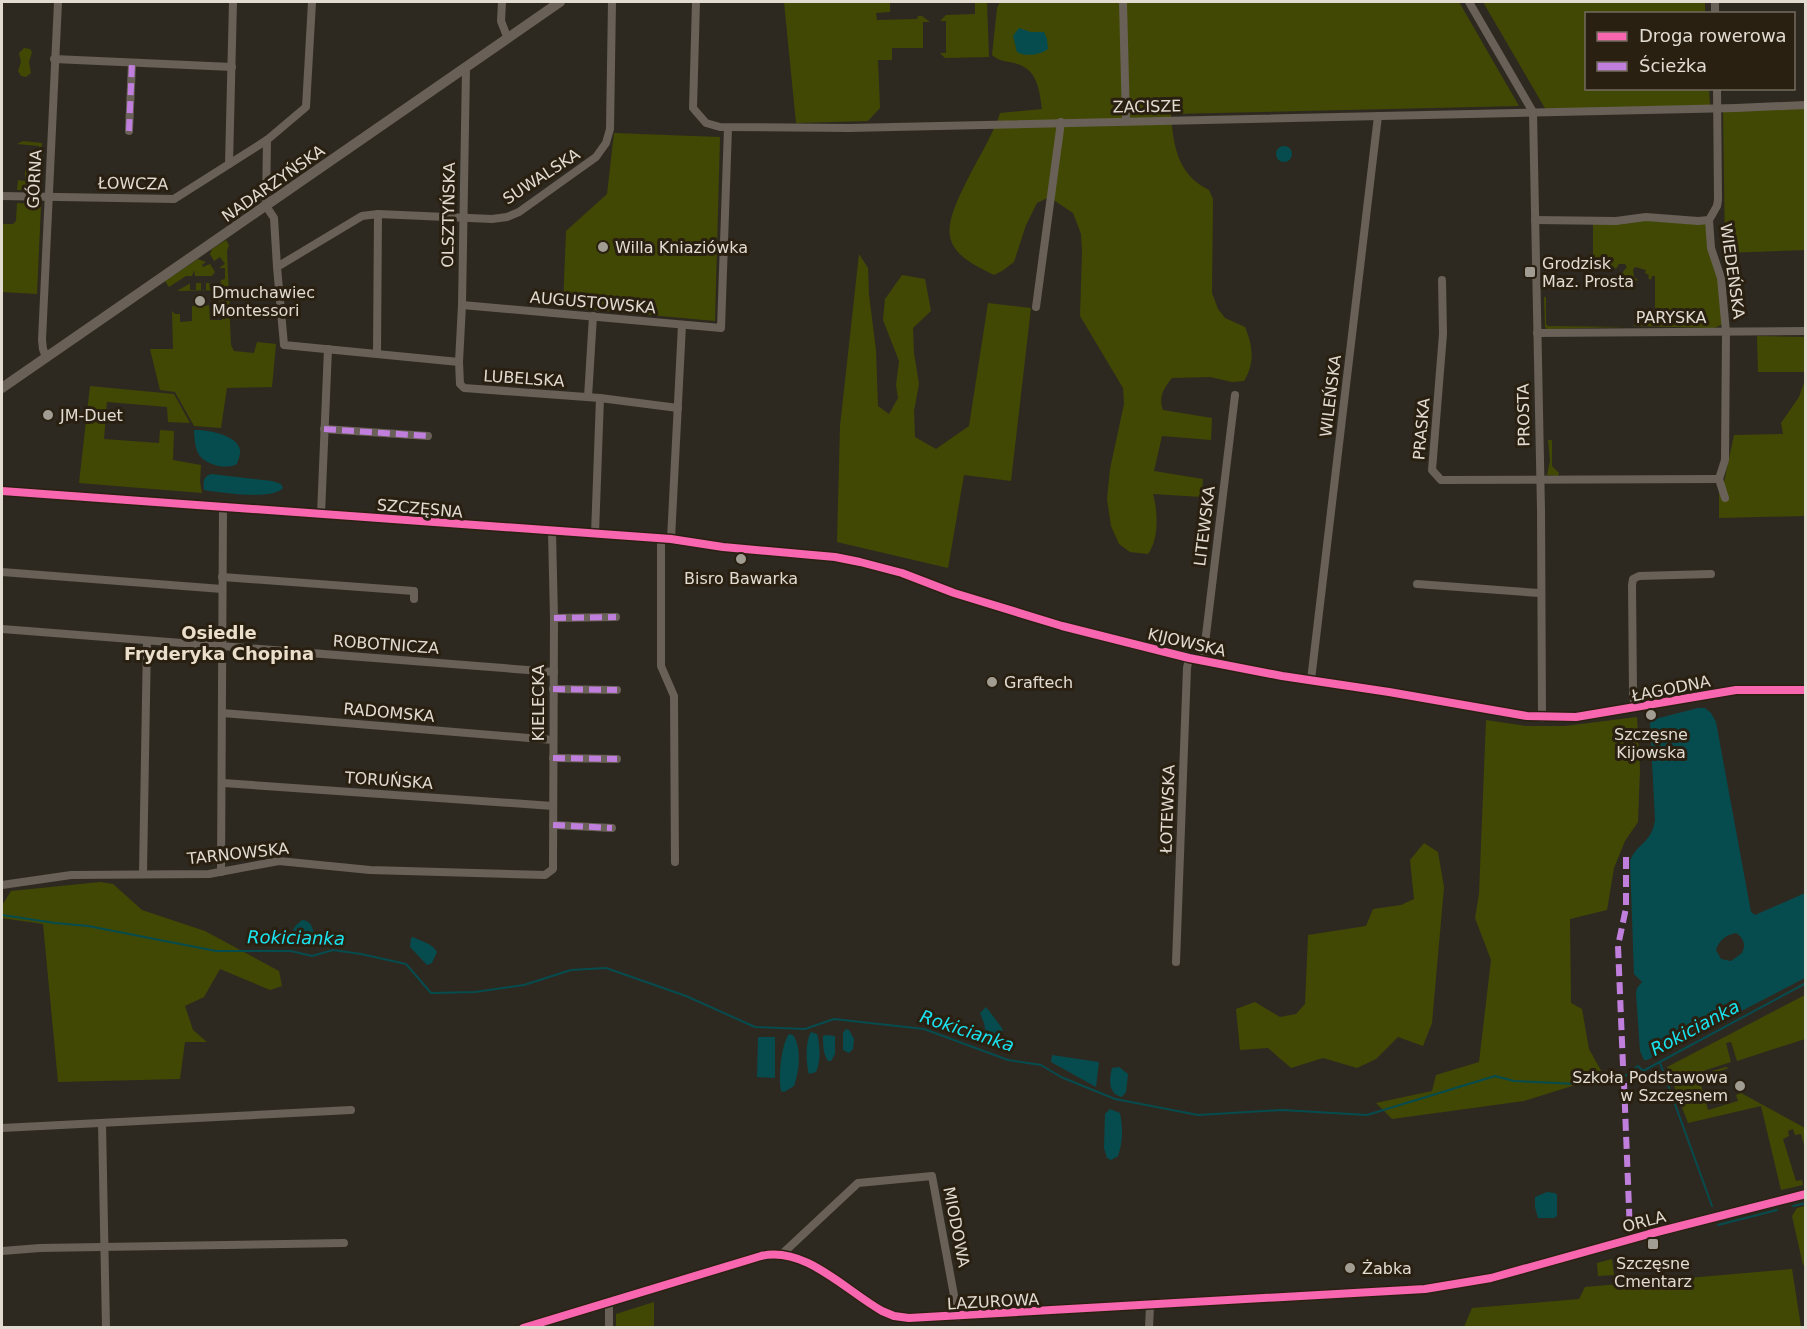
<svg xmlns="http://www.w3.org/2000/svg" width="1807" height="1329" font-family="'DejaVu Sans',sans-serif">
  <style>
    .green { fill: #414804 }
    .water { fill: #064c4f; fill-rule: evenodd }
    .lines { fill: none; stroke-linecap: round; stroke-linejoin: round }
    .stream { stroke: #064c4f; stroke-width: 2 }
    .minor { stroke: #696057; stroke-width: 8 }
    .tertiary { stroke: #696057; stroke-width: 10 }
    .quiet { stroke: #c07fdc; stroke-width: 6; stroke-dasharray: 12 6; stroke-linecap: butt }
    .cycleway-casing { stroke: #2a2011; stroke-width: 11 }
    .cycleway { stroke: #f766af; stroke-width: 8 }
    .poi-dot { fill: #a29d93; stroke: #2a2011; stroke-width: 2 }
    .labels { text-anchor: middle; stroke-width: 6; stroke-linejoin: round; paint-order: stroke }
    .street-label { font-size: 16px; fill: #e1dbd1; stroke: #2a2011 }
    .poi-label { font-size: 16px; fill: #e1dbd1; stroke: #2a2011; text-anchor: start }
    .neighbourhood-label { font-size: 18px; font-weight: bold; fill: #ebdfcb; stroke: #2a2011 }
    .water-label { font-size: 18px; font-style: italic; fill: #19e4f0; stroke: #2a2011 }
  </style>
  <rect width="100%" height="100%" fill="#2e2920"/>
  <g class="green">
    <polygon points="784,2 890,2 890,12 876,13 877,20 917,19 918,16 922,16 930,22 923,22 923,48 892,48 892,60 878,60 880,108 868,121 796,123"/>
    <polygon points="975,2 987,2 989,57 945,58 940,53 946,53 946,21 940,21 946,15 975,14"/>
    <path d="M1000,2H1459L1519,106L1171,114C1173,146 1178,175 1209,190L1213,199L1212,293L1218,309L1225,318L1245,327C1253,346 1255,363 1244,381L1232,382L1210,377L1172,378C1164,388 1158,397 1163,410L1212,418L1211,440L1162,436L1154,471L1203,479L1202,497L1153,494C1158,512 1159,539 1148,554L1130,552L1119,544L1111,526L1107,499L1110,469L1124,404L1123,388L1080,316L1082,252L1081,234L1073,213L1049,197L1037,203L1026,225L1014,262L1002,271L994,275C978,267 953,256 950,236C944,208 992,143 1000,113L1042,109C1039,87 1037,69 1014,63C1005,61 999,61 992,55L997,8Z"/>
    <polygon points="1483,2 1705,2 1705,13 1586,14 1586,88 1709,89 1710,105 1546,110"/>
    <polygon points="24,48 30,49 32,52 29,62 31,73 26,77 21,76 18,71 21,62 19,53"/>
    <polygon points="1805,107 1805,250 1725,253 1723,110"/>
    <polygon points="614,133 720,137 715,321 563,307 566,231 607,194"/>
    <polygon points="23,141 42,143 40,189 17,190 18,180 25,181 25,170 38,170 39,146 17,144"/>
    <polygon points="17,203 39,204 41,206 37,294 2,292 2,224 13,224 16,221"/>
    <polygon points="1638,219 1705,224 1707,226 1716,267 1724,320 1721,325 1714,328 1632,326 1635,325 1637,316 1639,316 1643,321 1644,317 1649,313 1652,315 1650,322 1653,322 1653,325 1655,324 1655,276 1652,276 1651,280 1648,278 1649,275 1645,273 1646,270 1635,267 1633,270 1634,277 1638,280 1630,283 1624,281 1622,273 1627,267 1625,264 1619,264 1616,269 1610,264 1593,264 1593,223"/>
    <polygon points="226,240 229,245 227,251 231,345 234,351 254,353 257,342 276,344 272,387 227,388 221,428 194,426 175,392 160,390 150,349 173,349 172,311 175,314 180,314 180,322 192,321 192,306 199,306 200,307 209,305 210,320 222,320 219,301 225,300 224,290 177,291 189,284 190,284 190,290 196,290 196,283 201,283 201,290 206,290 206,283 209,283 210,289 220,289 221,280 225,279 225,268 219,268 225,264 220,257 214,261 210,254 212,249"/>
    <polygon points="859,254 868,268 869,295 876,350 878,406 889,414 898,398 896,385 899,361 883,320 885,299 902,275 925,279 931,311 913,328 914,353 919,384 914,411 915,437 936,449 969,426 988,303 1031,308 1011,481 964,475 948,568 837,542 840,426"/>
    <polygon points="198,259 206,262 202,265 203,267 210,264 215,272 212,276 195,276 194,270 192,276 186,276 169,287 165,281"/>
    <polygon points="1544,297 1546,297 1546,324 1548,326 1626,327 1547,329 1545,327"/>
    <polygon points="1757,336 1805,337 1805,372 1758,372"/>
    <polygon points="1805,380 1805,516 1719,518 1719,494 1724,482 1734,435 1783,434 1781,423 1799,397"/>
    <polygon points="90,386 174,394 190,423 168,422 167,407 107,402 104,439 159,443 160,430 174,431 173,460 201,465 200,482 202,493 79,483"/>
    <polygon points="1548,440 1552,440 1552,466 1559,473 1558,476 1547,475 1550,461"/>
    <polygon points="1637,717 1640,769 1638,822 1625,841 1614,868 1607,910 1570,919 1571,1003 1582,1009 1589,1049 1604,1076 1524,1101 1392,1119 1376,1103 1432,1091 1436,1075 1479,1062 1491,960 1475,918 1479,894 1486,720 1526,726 1565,726"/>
    <polygon points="1424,843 1438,852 1444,887 1432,1023 1423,1046 1398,1037 1376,1059 1357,1068 1323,1058 1291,1068 1268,1048 1240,1050 1236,1009 1255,1002 1280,1017 1296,1014 1305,1004 1308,935 1366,926 1373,909 1401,905 1414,899 1410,860"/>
    <polygon points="100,882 113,884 142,910 205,931 279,971 282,986 270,990 220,969 204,997 185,1006 193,1030 207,1042 185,1042 180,1079 58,1082 43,924 2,918 3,904 11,891"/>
    <polygon points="1805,995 1805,1039 1737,1061 1731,1042 1726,1043 1731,1062 1697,1073 1698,1075 1726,1067 1729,1068 1699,1078 1708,1110 1738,1101 1736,1095 1741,1093 1805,1128 1805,1148 1801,1134 1795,1135 1793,1129 1788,1131 1789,1136 1783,1139 1796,1181 1802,1180 1803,1185 1781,1190 1761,1106 1688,1123 1667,1067"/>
    <polygon points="1805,1206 1806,1264 1803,1265 1792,1216 1797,1208"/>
    <polygon points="1612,1259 1614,1275 1598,1276 1597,1263"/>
    <polygon points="1792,1269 1801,1327 1464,1327 1472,1308 1579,1299 1585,1287"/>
    <polygon points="654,1302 654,1327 616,1327 616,1314"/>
  </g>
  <g class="water">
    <path d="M1019,28L1031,32H1044L1047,39L1048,49C1040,55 1026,57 1017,52L1013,36Z"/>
    <circle cx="1284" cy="154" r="8"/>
    <path d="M194,430C206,429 238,435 240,450C241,454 238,460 237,464C231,467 226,467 218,466C197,460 195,451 194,430Z"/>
    <path d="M211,474L272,481L281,484L283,488C272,500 226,493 210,491L204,490C203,482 203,477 211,474Z"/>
    <path d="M1698,708H1705L1711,713L1716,722L1751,912L1755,915L1805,893V978L1647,1060H1644L1640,1051L1636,993L1637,988L1642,982L1634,974L1630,861C1636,844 1652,843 1655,820L1650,723L1655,719ZM1736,933C1744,938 1746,945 1742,953L1731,961L1721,959L1716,950C1719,940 1726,935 1736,933Z"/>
    <path d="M302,920C313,921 313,930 315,939L311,944L294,941C288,932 295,926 302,920Z"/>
    <path d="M413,937C421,941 433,944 437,952L432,963L427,965L410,947L411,938Z"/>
    <polygon points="986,1007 1002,1028 1003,1033 993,1046 988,1045 984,1023 980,1013"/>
    <polygon points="846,1029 849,1030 854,1039 853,1049 849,1053 843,1050 843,1033"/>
    <path d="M811,1032L817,1034C820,1045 821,1061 816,1072L809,1074C806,1064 805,1042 811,1032Z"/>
    <path d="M789,1034L793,1035C802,1048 799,1072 794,1086L784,1092L781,1091C778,1078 781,1045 789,1034Z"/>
    <path d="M826,1035L835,1036V1054L831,1061H828C823,1054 823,1045 823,1036Z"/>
    <polygon points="758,1037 775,1037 775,1078 757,1077"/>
    <polygon points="1052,1055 1099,1062 1096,1087 1051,1062"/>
    <path d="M1119,1067L1128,1074L1126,1092L1122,1097C1108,1094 1109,1080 1112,1068Z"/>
    <path d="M1110,1109L1120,1113C1123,1129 1123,1141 1118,1156L1111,1160L1107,1158L1104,1148L1105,1114Z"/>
    <polygon points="1547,1192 1555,1193 1557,1195 1557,1216 1554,1218 1538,1218 1535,1207 1535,1197"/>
  </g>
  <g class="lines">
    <g class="stream">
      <polyline points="2,915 55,923 88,926 216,951 291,951 312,956 333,950 361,954 406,964 431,993 475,992 524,985 571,970 606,968 686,996 755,1027 805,1029 834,1019 924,1029 1008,1060 1041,1065 1061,1077 1115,1099 1198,1115 1282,1110 1367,1115 1495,1076 1514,1081 1599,1085 1635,1072 1635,1068 1638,1066 1643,1071 1806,983"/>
      <polyline points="1660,1063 1712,1206"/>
      <polyline points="1793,1206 1806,1203"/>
      <polyline points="1718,1225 1777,1210"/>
    </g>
    <g class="minor">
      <polyline points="502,2 501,21 508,39"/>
      <polyline points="612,2 610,129 606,143 596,157 519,212 507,217 492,219 378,214 362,216 277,267 284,345 459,362 460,384 464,388 600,398 678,408"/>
      <polyline points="696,2 693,108 706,123 720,127 849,128 1736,108 1806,105"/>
      <polyline points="1123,2 1126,121"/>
      <polyline points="1469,2 1533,112 1541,510 1542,718"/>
      <polyline points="1715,2 1715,14"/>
      <polyline points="54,59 232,67"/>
      <polyline points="1717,88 1718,200 1717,206 1709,220 1711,248 1721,278 1726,332 1725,460 1719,479 1725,498"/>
      <polyline points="129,131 132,63"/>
      <polyline points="267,140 266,206 274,218 277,267"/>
      <polyline points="229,164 233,2"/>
      <polyline points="2,196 174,199 267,140 306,107 312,2"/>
      <polyline points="1535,220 1616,221 1646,217 1698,221 1709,220"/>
      <polyline points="1442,280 1443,334 1432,470 1441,480 1719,479"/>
      <polyline points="462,305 721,328 728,128"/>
      <polyline points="1036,307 1061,122"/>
      <polyline points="1537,333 1806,331"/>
      <polyline points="377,353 378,214"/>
      <polyline points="46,357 43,349 42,340 58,2"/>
      <polyline points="459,362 462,305 466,68"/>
      <polyline points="588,397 593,316"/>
      <polyline points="324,429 428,436"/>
      <polyline points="2,491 671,539 723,547 835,557 860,562 902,573 954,593 1062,626 1189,658 1282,676 1389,692 1527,716 1576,717 1736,690 1806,690"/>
      <polyline points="321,514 328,349"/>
      <polyline points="595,534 600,398"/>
      <polyline points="661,539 661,666 674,696 675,862"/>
      <polyline points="671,539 682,325"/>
      <polyline points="2,572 222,589"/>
      <polyline points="222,577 414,591 414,599"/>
      <polyline points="1417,584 1539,593"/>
      <polyline points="554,618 616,617"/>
      <polyline points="2,629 554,672"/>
      <polyline points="1203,660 1235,395"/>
      <polyline points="1311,680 1378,116"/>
      <polyline points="553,689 617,690"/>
      <polyline points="1635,708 1633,693 1632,585 1633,579 1639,576 1711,574"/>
      <polyline points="222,713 553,740"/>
      <polyline points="553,758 617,759"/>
      <polyline points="223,783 553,806"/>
      <polyline points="553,825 612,828"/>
      <polyline points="221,872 223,507"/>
      <polyline points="143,873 147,641"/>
      <polyline points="2,885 71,875 209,874 279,861 370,870 545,875 553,869 554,618 552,532"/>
      <polyline points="1176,962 1187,668 1189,658"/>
      <polyline points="102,1123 106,1328"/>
      <polyline points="2,1128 351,1110"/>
      <polyline points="2,1251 40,1248 344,1243"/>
      <polyline points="782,1254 858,1183 932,1176 958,1317"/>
      <polyline points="609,1328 609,1302"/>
      <polyline points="1149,1328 1150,1306"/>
    </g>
    <g class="tertiary">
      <polyline points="2,388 560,2"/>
      <path d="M523,1328L761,1256C805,1246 845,1290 882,1311L894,1316L909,1318L1425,1289L1491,1278L1649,1234L1806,1194"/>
    </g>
    <g class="quiet">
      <polyline points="129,131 132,63"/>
      <polyline points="324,429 428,436"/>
      <polyline points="554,618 616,617"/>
      <polyline points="553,689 617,690"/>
      <polyline points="553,758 617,759"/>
      <polyline points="553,825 612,828"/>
      <polyline points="1623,1066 1618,946 1626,908 1626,857"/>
      <polyline points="1624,1083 1630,1233"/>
    </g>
    <g class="cycleway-casing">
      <g id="cycleway">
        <polyline points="2,491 671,539 723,547 835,557 860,562 902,573 954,593 1062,626 1189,658 1282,676 1389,692 1527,716 1576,717 1736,690 1806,690"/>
        <path d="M523,1328L761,1256C805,1246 845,1290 882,1311L894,1316L909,1318L1425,1289L1491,1278L1649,1234L1806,1194"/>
      </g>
    </g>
    <use href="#cycleway" class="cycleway"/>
  </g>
  <g class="poi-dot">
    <circle cx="603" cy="247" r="6"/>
    <rect x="1524" y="266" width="12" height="12" rx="3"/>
    <circle cx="200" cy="301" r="6"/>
    <circle cx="48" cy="415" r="6"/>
    <circle cx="741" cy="559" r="6"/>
    <circle cx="992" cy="682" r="6"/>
    <circle cx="1651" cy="715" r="6"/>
    <circle cx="1740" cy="1086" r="6"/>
    <rect x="1647" y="1238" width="12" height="12" rx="3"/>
    <circle cx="1350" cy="1268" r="6"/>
  </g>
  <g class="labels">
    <g class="street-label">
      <text transform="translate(1147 106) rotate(-1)" y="6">ZACISZE</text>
      <text transform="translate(541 176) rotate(-33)" y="6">SUWALSKA</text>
      <text transform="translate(34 179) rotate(-87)" y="6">GÓRNA</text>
      <text transform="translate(133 183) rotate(1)" y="6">ŁOWCZA</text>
      <text transform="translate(273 183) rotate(-35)" y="6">NADARZYŃSKA</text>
      <text transform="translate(448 215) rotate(-89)" y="6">OLSZTYŃSKA</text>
      <text transform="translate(1733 271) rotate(82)" y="6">WIEDEŃSKA</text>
      <text transform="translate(593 302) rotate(5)" y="6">AUGUSTOWSKA</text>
      <text x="1671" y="323">PARYSKA</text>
      <text transform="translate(524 378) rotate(4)" y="6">LUBELSKA</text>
      <text transform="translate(1330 396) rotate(-83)" y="6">WILEŃSKA</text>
      <text transform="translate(1523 415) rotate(-91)" y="6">PROSTA</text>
      <text transform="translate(1421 429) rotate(-85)" y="6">PRASKA</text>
      <text transform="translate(420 508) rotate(5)" y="6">SZCZĘSNA</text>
      <text transform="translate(1204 526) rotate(-83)" y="6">LITEWSKA</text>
      <text transform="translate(1187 642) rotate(13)" y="6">KIJOWSKA</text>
      <text transform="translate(386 644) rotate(4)" y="6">ROBOTNICZA</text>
      <text transform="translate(1671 688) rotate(-11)" y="6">ŁAGODNA</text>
      <text transform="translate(538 703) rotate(-90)" y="6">KIELECKA</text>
      <text transform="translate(389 712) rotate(5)" y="6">RADOMSKA</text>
      <text transform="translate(389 780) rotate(4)" y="6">TORUŃSKA</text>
      <text transform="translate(1167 809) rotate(-88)" y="6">ŁOTEWSKA</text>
      <text transform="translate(238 853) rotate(-6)" y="6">TARNOWSKA</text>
      <text transform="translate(1644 1221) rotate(-15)" y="6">ORLA</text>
      <text transform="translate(957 1227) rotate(79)" y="6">MIODOWA</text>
      <text transform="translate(993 1301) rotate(-3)" y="6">LAZUROWA</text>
    </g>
    <g class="poi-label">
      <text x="615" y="253">Willa Kniaziówka</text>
      <text x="1542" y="269">Grodzisk<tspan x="1542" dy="18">Maz. Prosta</tspan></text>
      <text x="212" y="298">Dmuchawiec<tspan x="212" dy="18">Montessori</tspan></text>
      <text x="60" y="421">JM-Duet</text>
      <text x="741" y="584" text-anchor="middle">Bisro Bawarka</text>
      <text x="1004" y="688">Graftech</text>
      <text x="1651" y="740" text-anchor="middle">Szczęsne<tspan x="1651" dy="18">Kijowska</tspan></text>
      <text x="1728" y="1083" text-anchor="end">Szkoła Podstawowa<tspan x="1728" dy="18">w Szczęsnem</tspan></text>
      <text x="1653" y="1269" text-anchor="middle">Szczęsne<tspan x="1653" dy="18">Cmentarz</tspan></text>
      <text x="1362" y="1274">Żabka</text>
    </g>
    <g class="neighbourhood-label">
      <text x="219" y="639">Osiedle<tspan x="219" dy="21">Fryderyka Chopina</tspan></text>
    </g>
    <g class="water-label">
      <text transform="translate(296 938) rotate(1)" y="6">Rokicianka</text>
      <text transform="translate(1695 1028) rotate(-28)" y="6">Rokicianka</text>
      <text transform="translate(967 1031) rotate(18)" y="6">Rokicianka</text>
    </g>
  </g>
  <rect width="1807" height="1329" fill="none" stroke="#e1dbd1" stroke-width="6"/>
  <rect x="1585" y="12" width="210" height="78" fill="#2a2011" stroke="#736b5e" stroke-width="1.5"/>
  <rect x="1597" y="32" width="30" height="9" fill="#f766af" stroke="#736b5e" stroke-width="1.5"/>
  <text x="1639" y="42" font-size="18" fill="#e1dbd1">Droga rowerowa</text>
  <rect x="1597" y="62" width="30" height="9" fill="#c07fdc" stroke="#736b5e" stroke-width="1.5"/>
  <text x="1639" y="72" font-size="18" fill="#e1dbd1">Ścieżka</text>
</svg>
